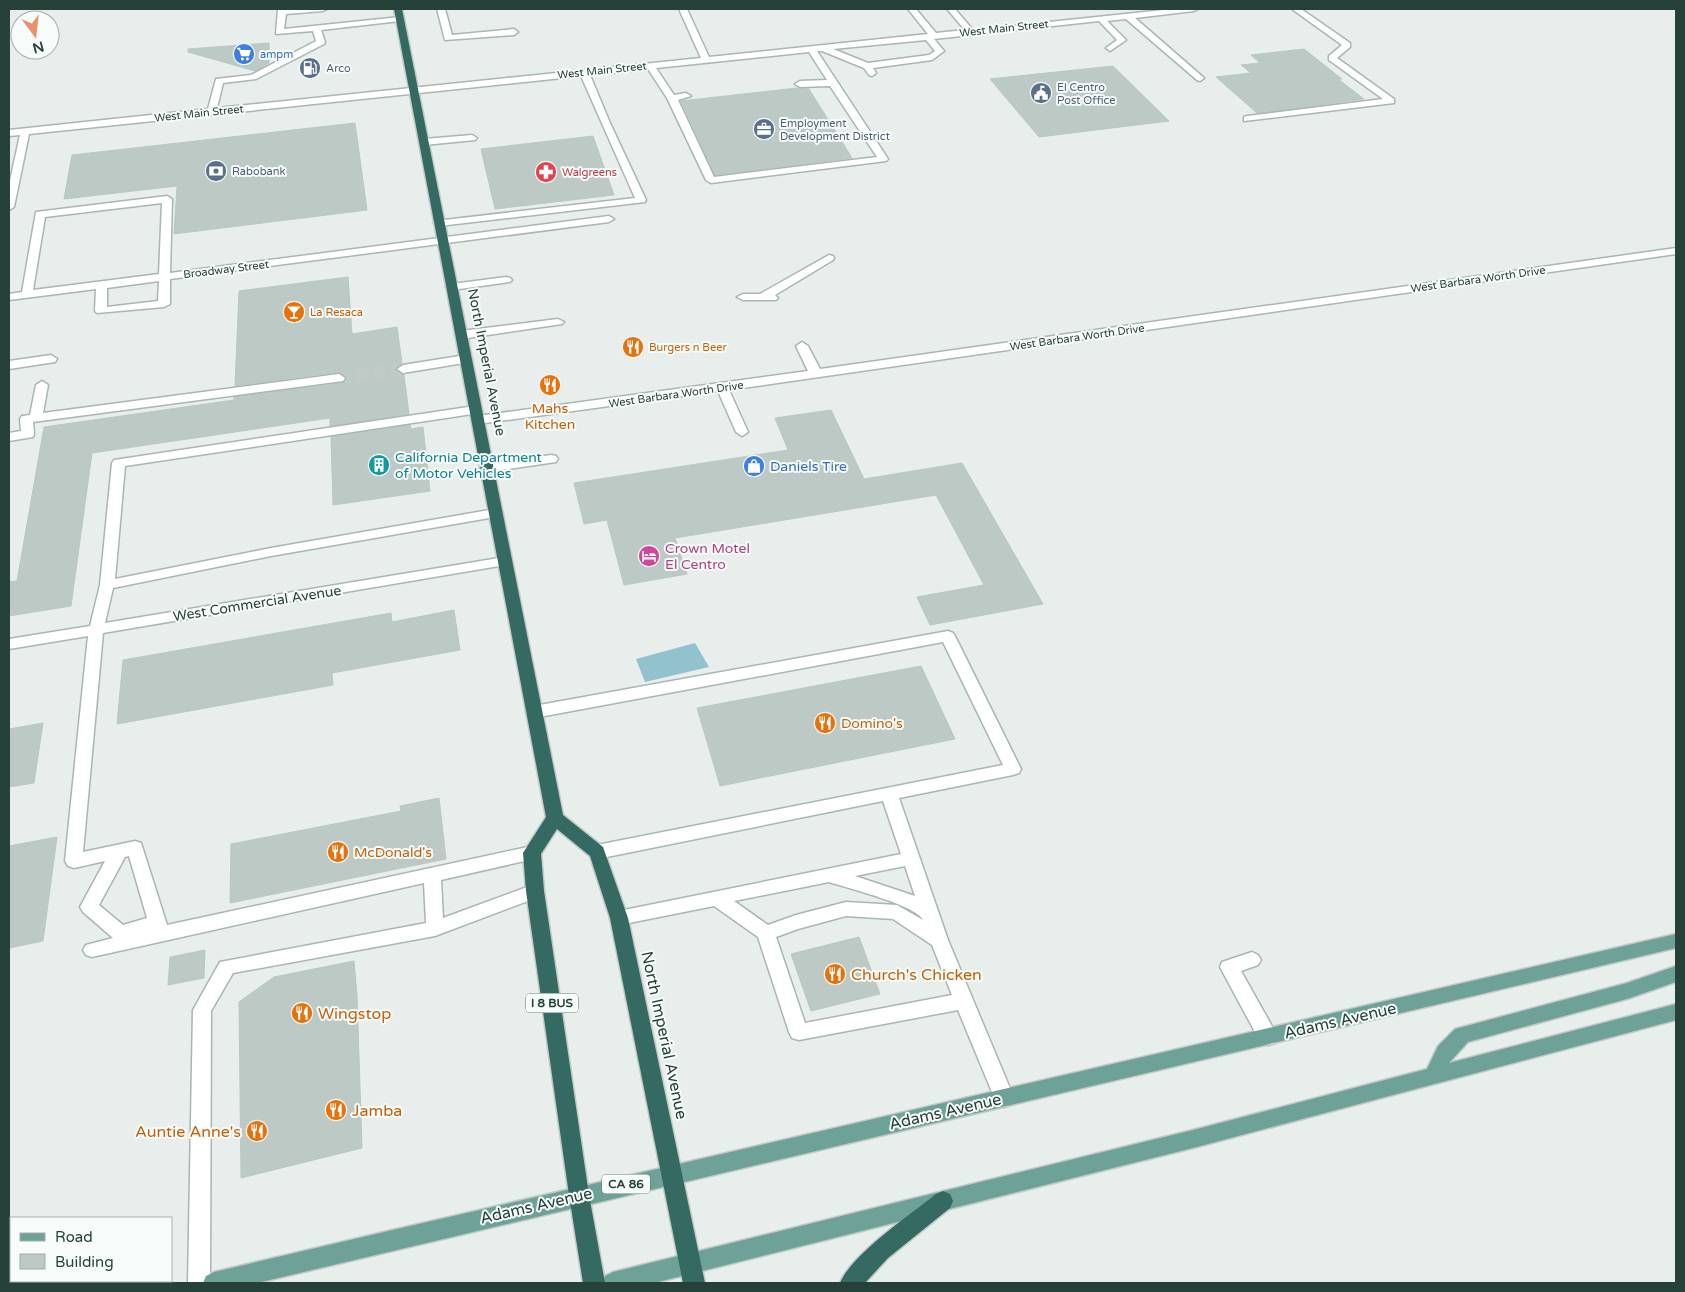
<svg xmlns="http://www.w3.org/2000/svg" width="1685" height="1292" font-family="'Varela Round',sans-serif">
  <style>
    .water { fill: #93c2cf }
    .building { fill: #bcc9c5; stroke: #b9c8c3 }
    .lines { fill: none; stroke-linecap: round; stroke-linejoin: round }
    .minor-tunnel { stroke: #c0cbc8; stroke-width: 12; stroke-dasharray: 12 5.5; stroke-linecap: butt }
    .minor-casing { stroke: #a9b6b2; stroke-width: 3 }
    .major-casing { stroke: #c2cac8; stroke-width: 3 }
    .highway-casing { stroke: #c2cac8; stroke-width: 3 }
    .minor { fill: #fff; fill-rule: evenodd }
    .major { fill: #6ea197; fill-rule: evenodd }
    .highway { fill: #346a62; fill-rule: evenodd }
    .labels { text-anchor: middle; stroke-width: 4; stroke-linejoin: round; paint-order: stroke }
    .far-street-label { font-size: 11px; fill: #26403a; stroke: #f7fbf9 }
    .far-shop-label { font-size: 11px; fill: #366cbe; stroke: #f7fbf9; text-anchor: start }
    .far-service-label { font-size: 11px; fill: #4e5e75; stroke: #f7fbf9; text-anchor: start }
    .far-health-label { font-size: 11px; fill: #be3a42; stroke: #f7fbf9; text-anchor: start }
    .far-food-label { font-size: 11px; fill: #c56008; stroke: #f7fbf9; text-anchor: start }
    .shield { fill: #f7fbf9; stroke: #657873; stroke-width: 1 }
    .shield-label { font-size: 12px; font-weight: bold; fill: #26403a }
    .street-label { font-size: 14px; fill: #26403a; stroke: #f7fbf9 }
    .food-label { font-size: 14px; fill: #c56008; stroke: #f7fbf9; text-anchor: start }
    .culture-label { font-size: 14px; fill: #0d838f; stroke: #f7fbf9; text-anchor: start }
    .shop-label { font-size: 14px; fill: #366cbe; stroke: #f7fbf9; text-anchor: start }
    .hotel-label { font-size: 14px; fill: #b23c85; stroke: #f7fbf9; text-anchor: start }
    .near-food-label { font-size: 16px; fill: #c56008; stroke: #f7fbf9; text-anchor: start }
    .near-street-label { font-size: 16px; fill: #26403a; stroke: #f7fbf9 }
  </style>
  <rect width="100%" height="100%" fill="#e7eeeb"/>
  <polygon class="water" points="695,643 709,667 645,682 636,659"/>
  <g class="building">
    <polygon points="269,43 269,63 255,71 188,52 188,49"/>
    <polygon points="1304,49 1342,79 1338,79 1364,99 1257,113 1216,77 1251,73 1241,65 1260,63 1251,55"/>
    <polygon points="1113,66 1169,121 1039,137 990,79"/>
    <polygon points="797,88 809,89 852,158 715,175 681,101"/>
    <polygon points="355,123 367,210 174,234 177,186 64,199 72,155"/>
    <polygon points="593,136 614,195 495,209 481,149"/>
    <polygon points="348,277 352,334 397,327 402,363 395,370 404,375 409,414 330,426 330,418 92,453 71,606 9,616 9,582 17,581 44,427 234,400 234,397 343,383 347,378 339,372 235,386 239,291"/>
    <polygon points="831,410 864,479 962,463 1043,604 930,625 917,597 984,585 936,495 675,538 687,574 624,585 607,520 584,524 574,483 788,450 775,418"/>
    <polygon points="410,425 411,429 423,427 430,491 333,505 331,437"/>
    <polygon points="454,610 460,650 332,673 333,685 117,724 123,660 391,613 392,622"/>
    <polygon points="921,666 955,739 720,786 697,708"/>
    <polygon points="43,723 34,783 9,787 9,729"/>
    <polygon points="439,798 446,859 230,903 231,844 401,811 400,806"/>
    <polygon points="57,837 43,941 9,948 9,846"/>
    <polygon points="859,937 880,994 811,1011 791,954"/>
    <polygon points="205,950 204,978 168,985 170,957"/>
    <polygon points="354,961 357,996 362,1148 241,1178 239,1002 274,977"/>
  </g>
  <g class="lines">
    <polyline class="minor-tunnel" points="339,378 403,369"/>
    <g class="minor-casing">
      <g id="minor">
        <path d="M278,9H327L323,11L286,14L284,29L400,17L404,19L400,21L321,30L325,42L324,44L256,79L223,83L217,108L701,58L679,9H687L709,57L928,34L908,9H916L936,33L965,30L947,9H955L973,30L1173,9H1198L1194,11L1135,18L1204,78L1200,81L1197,80L1126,19L1107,21L1126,40L1110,51L1106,48L1117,40L1099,21L934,39L944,51L932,60L873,68L876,73L872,76L869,75L864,68L822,51H817L888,159L886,161L711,183L706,180L667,98L648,69L590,75L610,123L646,200L645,202L439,226L434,223L435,221L635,198L581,76L29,134L14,207L9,210V185L20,135L9,136V130L208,109L216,79L251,75L316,41L313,31L276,34ZM926,40L935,51L929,55L868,63L833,49ZM809,52L827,80L800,81L795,84L800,87L830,86L877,157L714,177L678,100L691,96L686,93L674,95L656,68Z"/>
        <polygon points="437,9 445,9 452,35 514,29 518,32 514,35 445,40"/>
        <polygon points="1292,9 1301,9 1350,43 1350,47 1337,58 1394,99 1394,103 1244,121 1244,117 1247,116 1383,99 1329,60 1329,56 1342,45"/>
        <polygon points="472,135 477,138 475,140 424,145 419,142 424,139"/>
        <path d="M167,196L172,199L170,273L609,216L614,219L609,222L170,279V304L164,307L97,313L95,311L96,289L9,300V294L22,292L36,212ZM162,203L159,274L33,290L45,217ZM159,281L158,301L107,307V288Z"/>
        <polygon points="1676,248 1676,254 729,390 748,432 742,436 736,432 718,391 478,424 472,420 478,416 808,371 796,346 802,342 808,346 820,369"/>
        <polygon points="829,255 833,256 834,258 833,260 775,295 778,298 776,300 743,300 737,297 743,294 760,294"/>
        <polygon points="506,277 510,278 512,280 510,282 452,290 446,287 452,284"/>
        <polygon points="558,319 564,322 562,324 461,339 455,335 461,331"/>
        <polygon points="51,355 57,359 55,362 9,369 9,361"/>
        <polygon points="466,355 470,356 472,359 470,362 403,373 397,369 403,365"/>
        <polygon points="339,374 345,378 343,381 33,422 34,434 33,437 9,441 9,433 21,431 20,419 22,416 30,415 36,385 42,381 48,385 43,413"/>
        <path d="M475,406L481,410L479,413L125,466L115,579L271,548L495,509L502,513L495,517L271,556L113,588L105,623L505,557L510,558L512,561L510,564L505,565L103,633L83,852L135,841L141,843L167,925L532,846L538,848L541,853L538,858L441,880L443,918L535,884L541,886L544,891L541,896L435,936L233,973L211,1011L210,1283H188L193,1010L220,962L426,923L424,883L92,957L86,955L83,950L86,945L113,938L83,912L80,907L105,861L74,868L68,866L65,861L88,636L9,649V639L90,626L100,585L112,463L114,460ZM129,856L147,918L123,925L99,905L125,857Z"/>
        <polygon points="551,455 556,456 558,459 556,462 487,472 480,468 487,464"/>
        <path d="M948,631L953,633L955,636L1021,769L1019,773L1013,775L899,798L948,940L1014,1098L1011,1104L1004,1107L997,1104L958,1010L799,1040L792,1038L789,1032L758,937L714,906L619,925L613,923L610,918L613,913L619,911L901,854L883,801L597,859L591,857L588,852L591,847L597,845L1003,765L943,642L534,718L528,716L526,712L528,708L534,706ZM905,866L915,896L855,876ZM829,882C847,888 916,905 923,920L897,905L846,902L796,915L768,925L734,901ZM846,916L893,919L932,945L952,995L805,1023L776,937L798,929Z"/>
        <polygon points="1252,952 1258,955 1261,960 1258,965 1241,971 1278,1037 1275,1043 1268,1045 1261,1043 1220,967 1222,962"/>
      </g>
    </g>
    <g class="major-casing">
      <g id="major">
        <polygon points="1676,934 1676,948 257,1283 203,1283 206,1276 214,1272 397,1229"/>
        <polygon points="1676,966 1676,982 1627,999 1468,1042 1449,1063 1676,1004 1676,1020 1193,1148 654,1283 602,1283 605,1276 613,1272 1193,1130 1427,1069 1438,1046 1455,1029 1627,983"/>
      </g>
    </g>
    <g class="highway-casing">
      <g id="highway">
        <polygon points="394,9 402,9 563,815 603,847 628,918 705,1283 683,1283 610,918 590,856 557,829 541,854 544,891 589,1195 605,1283 583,1283 569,1195 526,891 523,853 546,817"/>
        <path d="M943,1191L950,1194L953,1201L950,1208L888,1258L865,1283H840C851,1255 911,1214 936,1194Z"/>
      </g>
    </g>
    <use href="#minor" class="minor"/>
    <use href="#major" class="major"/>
    <use href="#highway" class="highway"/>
  </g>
  <defs>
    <g id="supermarket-disc" transform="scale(1.125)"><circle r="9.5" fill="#3f7fe0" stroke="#f7fbf9"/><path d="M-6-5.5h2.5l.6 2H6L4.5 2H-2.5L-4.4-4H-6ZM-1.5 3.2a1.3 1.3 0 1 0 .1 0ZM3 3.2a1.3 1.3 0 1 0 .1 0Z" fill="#fff"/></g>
    <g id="fuel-disc" transform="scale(1.125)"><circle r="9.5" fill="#5c6f8a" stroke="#f7fbf9"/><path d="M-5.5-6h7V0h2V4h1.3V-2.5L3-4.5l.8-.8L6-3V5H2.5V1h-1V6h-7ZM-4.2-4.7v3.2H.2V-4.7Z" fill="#fff"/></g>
    <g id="civic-disc" transform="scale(1.125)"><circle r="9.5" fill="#5c6f8a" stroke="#f7fbf9"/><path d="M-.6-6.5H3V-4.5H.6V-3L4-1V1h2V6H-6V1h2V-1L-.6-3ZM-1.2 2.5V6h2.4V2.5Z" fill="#fff"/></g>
    <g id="office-disc" transform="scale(1.125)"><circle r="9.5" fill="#5c6f8a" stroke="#f7fbf9"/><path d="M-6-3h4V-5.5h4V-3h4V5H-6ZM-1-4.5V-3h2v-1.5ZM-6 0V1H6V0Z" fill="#fff"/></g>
    <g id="bank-disc" transform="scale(1.125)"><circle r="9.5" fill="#5c6f8a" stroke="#f7fbf9"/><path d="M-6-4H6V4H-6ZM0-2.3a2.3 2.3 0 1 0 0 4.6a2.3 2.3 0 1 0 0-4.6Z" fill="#fff"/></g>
    <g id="pharmacy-disc" transform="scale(1.125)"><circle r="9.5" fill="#e0444e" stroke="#f7fbf9"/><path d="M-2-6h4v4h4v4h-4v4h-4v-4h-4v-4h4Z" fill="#fff"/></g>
    <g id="bar-disc" transform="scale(1.125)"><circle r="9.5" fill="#e8710a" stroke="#f7fbf9"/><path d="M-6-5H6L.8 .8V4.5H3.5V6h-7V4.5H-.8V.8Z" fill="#fff"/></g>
    <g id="restaurant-disc" transform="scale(1.125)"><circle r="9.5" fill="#e8710a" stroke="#f7fbf9"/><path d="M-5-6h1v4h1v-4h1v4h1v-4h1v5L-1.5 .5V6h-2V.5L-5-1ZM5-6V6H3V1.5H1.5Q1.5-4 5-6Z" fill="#fff"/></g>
    <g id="building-disc" transform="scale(1.125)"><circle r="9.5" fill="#0f9aa8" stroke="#f7fbf9"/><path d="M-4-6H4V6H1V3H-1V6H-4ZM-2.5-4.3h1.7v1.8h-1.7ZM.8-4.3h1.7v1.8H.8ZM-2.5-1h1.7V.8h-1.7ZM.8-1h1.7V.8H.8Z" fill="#fff"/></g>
    <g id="shop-disc" transform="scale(1.125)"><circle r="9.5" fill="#3f7fe0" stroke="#f7fbf9"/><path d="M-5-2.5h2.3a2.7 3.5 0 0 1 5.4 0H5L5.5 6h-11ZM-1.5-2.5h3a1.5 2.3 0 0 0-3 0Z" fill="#fff"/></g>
    <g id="hotel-disc" transform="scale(1.125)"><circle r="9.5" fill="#d1479c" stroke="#f7fbf9"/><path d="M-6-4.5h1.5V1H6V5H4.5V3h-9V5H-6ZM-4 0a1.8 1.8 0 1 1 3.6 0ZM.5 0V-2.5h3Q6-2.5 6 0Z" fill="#fff"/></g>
  </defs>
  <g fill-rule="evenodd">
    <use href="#supermarket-disc" x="244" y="54"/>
    <use href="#fuel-disc" x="310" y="68"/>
    <use href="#civic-disc" x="1041" y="93"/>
    <use href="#office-disc" x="764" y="129"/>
    <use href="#bank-disc" x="216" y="171"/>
    <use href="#pharmacy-disc" x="546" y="172"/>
    <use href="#bar-disc" x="294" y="312"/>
    <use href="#restaurant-disc" x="633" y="347"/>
    <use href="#restaurant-disc" x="550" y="385"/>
    <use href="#building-disc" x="379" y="465"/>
    <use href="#shop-disc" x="754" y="466"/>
    <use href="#hotel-disc" x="649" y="556"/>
    <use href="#restaurant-disc" x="825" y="723"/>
    <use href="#restaurant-disc" x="338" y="852"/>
    <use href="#restaurant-disc" x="835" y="974"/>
    <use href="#restaurant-disc" x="302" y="1013"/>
    <use href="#restaurant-disc" x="336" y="1110"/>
    <use href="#restaurant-disc" x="257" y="1131"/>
  </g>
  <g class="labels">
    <g class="far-street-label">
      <text transform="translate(1004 28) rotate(-6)" y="4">West Main Street</text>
      <text transform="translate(602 70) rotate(-6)" y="4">West Main Street</text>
      <text transform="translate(199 113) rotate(-6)" y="4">West Main Street</text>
      <text transform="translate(226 269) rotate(-7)" y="4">Broadway Street</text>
      <text transform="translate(1478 279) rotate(-8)" y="4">West Barbara Worth Drive</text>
      <text transform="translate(1077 337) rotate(-8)" y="4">West Barbara Worth Drive</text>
      <text transform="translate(676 394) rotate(-8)" y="4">West Barbara Worth Drive</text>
    </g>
    <g class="far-shop-label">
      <text x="260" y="58">ampm</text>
    </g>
    <g class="far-service-label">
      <text x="326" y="72">Arco</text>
      <text x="1057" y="91">El Centro<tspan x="1057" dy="13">Post Office</tspan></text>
      <text x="780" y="127">Employment<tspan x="780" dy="13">Development District</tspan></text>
      <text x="232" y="175">Rabobank</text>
    </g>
    <g class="far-health-label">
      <text x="562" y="176">Walgreens</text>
    </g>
    <g class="far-food-label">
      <text x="310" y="316">La Resaca</text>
      <text x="649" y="351">Burgers n Beer</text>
    </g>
    <g class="shield">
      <rect x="526" y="993.5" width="52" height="19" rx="4"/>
      <rect x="602" y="1174.5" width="48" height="19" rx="4"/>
    </g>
    <g class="shield-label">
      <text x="552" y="1007">I 8 BUS</text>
      <text x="626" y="1188">CA 86</text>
    </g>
    <g class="street-label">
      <text transform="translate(487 362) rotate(79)" y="5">North Imperial Avenue</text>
      <text transform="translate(257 603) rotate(-9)" y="5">West Commercial Avenue</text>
    </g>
    <g class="food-label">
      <text x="550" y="413" text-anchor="middle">Mahs<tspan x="550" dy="16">Kitchen</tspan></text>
      <text x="841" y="728">Domino's</text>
      <text x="354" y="857">McDonald's</text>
    </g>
    <g class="culture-label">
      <text x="395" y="462">California Department<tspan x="395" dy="16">of Motor Vehicles</tspan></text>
    </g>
    <g class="shop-label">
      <text x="770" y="471">Daniels Tire</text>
    </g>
    <g class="hotel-label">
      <text x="665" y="553">Crown Motel<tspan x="665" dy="16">El Centro</tspan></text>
    </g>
    <g class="near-food-label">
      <text x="851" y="980">Church's Chicken</text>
      <text x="318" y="1019">Wingstop</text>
      <text x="352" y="1116">Jamba</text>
      <text x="241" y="1137" text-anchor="end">Auntie Anne's</text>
    </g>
    <g class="near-street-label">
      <text transform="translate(1340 1020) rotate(-13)" y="6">Adams Avenue</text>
      <text transform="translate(665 1035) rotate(78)" y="6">North Imperial Avenue</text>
      <text transform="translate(945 1111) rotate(-13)" y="6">Adams Avenue</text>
      <text transform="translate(536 1205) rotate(-13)" y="6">Adams Avenue</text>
    </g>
  </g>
  <rect width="1685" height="1292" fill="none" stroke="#26403a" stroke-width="20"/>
  <rect x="10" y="1217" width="162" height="65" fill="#f7fbf9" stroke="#a3b0ad"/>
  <rect x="20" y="1233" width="25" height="8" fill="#6ea197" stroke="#a3b0ad"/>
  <text x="55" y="1242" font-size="15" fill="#26403a">Road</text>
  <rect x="20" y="1254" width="25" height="15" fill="#bcc9c5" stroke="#a3b0ad"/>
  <text x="55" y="1267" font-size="15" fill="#26403a">Building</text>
  <g transform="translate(35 35) rotate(165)"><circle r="24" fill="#f7fbf9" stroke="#a3b0ad"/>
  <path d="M0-4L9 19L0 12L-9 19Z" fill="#e9916a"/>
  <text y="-8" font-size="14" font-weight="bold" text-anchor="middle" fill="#26403a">N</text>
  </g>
</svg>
